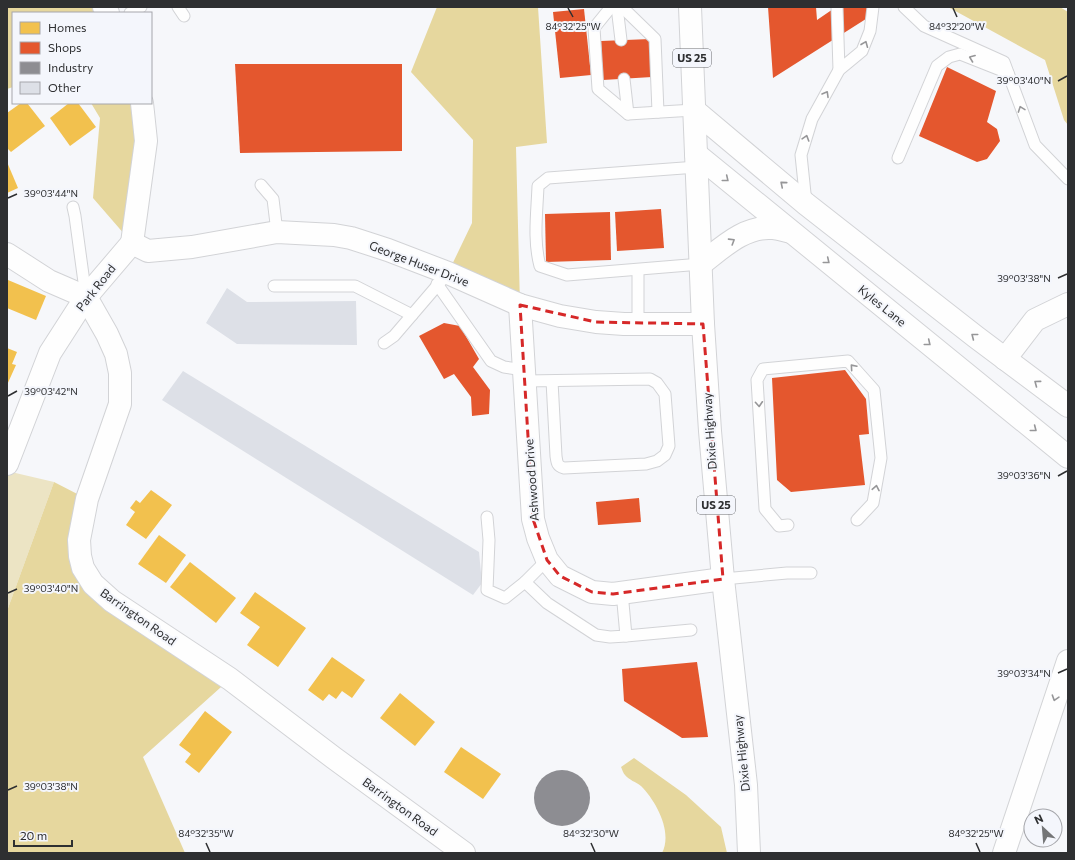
<svg xmlns="http://www.w3.org/2000/svg" width="1075" height="860" font-family="Commissioner,sans-serif">
  <style>
    .green { fill: #ece4c4 }
    .forest { fill: #e6d79e }
    .homes { fill: #f2c14e }
    .shops { fill: #e4572e }
    .industry { fill: #8d8d92 }
    .building { fill: #dde0e7 }
    .lines { fill: none; stroke-linecap: round; stroke-linejoin: round }
    .service-casing { stroke: #d2d3d6; stroke-width: 13 }
    .minor-casing { stroke: #d2d3d6; stroke-width: 24 }
    .tertiary-casing { stroke: #d2d3d6; stroke-width: 24 }
    .secondary-casing { stroke: #d2d3d6; stroke-width: 24 }
    .primary-casing { stroke: #d2d3d6; stroke-width: 24 }
    .motorway-casing { stroke: #d2d3d6; stroke-width: 24 }
    .service { stroke: #fefefe; stroke-width: 11 }
    .minor { stroke: #fefefe; stroke-width: 22 }
    .tertiary { stroke: #fefefe; stroke-width: 22 }
    .secondary { stroke: #fefefe; stroke-width: 22 }
    .primary { stroke: #fefefe; stroke-width: 22 }
    .motorway { stroke: #fefefe; stroke-width: 22 }
    .oneway { stroke: #969698 }
    .marked { fill: none; stroke: #d62828; stroke-width: 3; stroke-dasharray: 8 5; stroke-linejoin: round }
    .ticks { fill: none; stroke: #2e2f31; stroke-width: 1.5 }
    .labels { text-anchor: middle; stroke-width: 4; stroke-linejoin: round; paint-order: stroke }
    .shield { fill: #f4f6fc; stroke: #696b6e; stroke-width: 1 }
    .shield-label { font-size: 11px; font-weight: bold; fill: #2e2f31 }
    .street-label { font-size: 12px; fill: #2e2f31; stroke: #f4f6fc }
    .ticks-label { font-size: 10px; text-anchor: middle; fill: #2e2f31; stroke: #f4f6fc; stroke-width: 4; stroke-linejoin: round; paint-order: stroke }
  </style>
  <rect width="100%" height="100%" fill="#f6f7fa"/>
  <polygon class="green" points="7,471 54,482 7,611"/>
  <g class="forest">
    <polygon points="7,7 104,7 108,13 13,13 13,87 7,89"/>
    <polygon points="437,7 538,7 547,143 516,147 520,305 448,273 472,223 473,140 411,72"/>
    <polygon points="948,7 1060,7 1068,12 1068,125 1064,120 1045,60"/>
    <polygon points="91,103 142,103 132,243 93,198 100,118"/>
    <polygon points="54,482 87,499 83,568 230,679 143,757 185,853 7,853 7,611"/>
    <path d="M634,758L686,795L721,827L727,853H662C673,832 656,801 641,786C636,782 629,780 625,775C623,773 622,769 621,767Z"/>
  </g>
  <g class="homes">
    <polygon points="21,103 27,103 45,126 11,152 7,148 7,113"/>
    <polygon points="69,103 78,103 96,127 70,146 50,118"/>
    <polygon points="7,162 18,188 7,193"/>
    <polygon points="8,280 46,296 36,320 7,308"/>
    <polygon points="7,348 17,352 12,364 16,365 7,385"/>
    <polygon points="151,490 172,505 146,539 126,525 135,512 130,508 136,500 140,503"/>
    <polygon points="159,535 186,555 166,583 138,564"/>
    <polygon points="190,562 236,598 216,623 170,587"/>
    <polygon points="255,592 306,628 278,667 247,645 260,627 240,613"/>
    <polygon points="332,657 365,680 352,698 342,691 336,699 329,694 323,701 308,690"/>
    <polygon points="400,693 435,722 415,746 380,718"/>
    <polygon points="205,711 232,732 199,773 185,762 191,754 179,745"/>
    <polygon points="461,747 501,774 483,799 444,772"/>
  </g>
  <g class="shops">
    <polygon points="768,7 816,7 817,20 836,7 869,7 869,17 773,78"/>
    <polygon points="584,9 591,75 560,78 553,12"/>
    <polygon points="650,39 652,77 603,80 601,41"/>
    <polygon points="235,64 402,64 402,151 240,153"/>
    <polygon points="947,67 996,91 987,122 997,129 1000,141 987,159 977,162 919,136"/>
    <polygon points="661,209 664,248 617,251 615,212"/>
    <polygon points="610,212 611,260 546,262 545,214"/>
    <polygon points="444,323 460,326 479,359 473,367 490,390 489,414 472,416 471,397 454,374 444,379 419,336"/>
    <polygon points="845,370 866,399 869,434 859,435 865,485 791,492 777,480 772,378"/>
    <polygon points="639,498 641,522 598,525 596,502"/>
    <polygon points="697,662 708,737 682,738 624,701 622,669"/>
  </g>
  <circle class="industry" cx="562" cy="798" r="28"/>
  <g class="building">
    <polygon points="227,288 247,302 356,301 357,345 237,344 206,323"/>
    <polygon points="183,371 479,552 482,583 473,595 162,400"/>
  </g>
  <g class="lines">
    <g class="service-casing">
      <g id="service">
        <polyline points="178,7 184,16"/>
        <polyline points="611,7 594,28 598,89 628,114"/>
        <polyline points="617,7 621,40"/>
        <polyline points="622,7 655,39 658,112"/>
        <polyline points="837,7 839,70"/>
        <polyline points="904,7 924,26 1004,62 1035,145 1068,179"/>
        <polyline points="130,13 141,7"/>
        <polyline points="624,79 628,114 694,110"/>
        <polyline points="898,158 937,66 949,57 960,54 1008,73"/>
        <path d="M697,167L548,178L538,186C537,213 533,240 540,266L567,275L701,264"/>
        <polyline points="261,185 273,199 277,232"/>
        <polyline points="806,203 801,155 812,119 839,70 862,51 870,31 873,7"/>
        <polyline points="73,207 75,216 86,297"/>
        <polyline points="437,284 491,361 504,367 524,370"/>
        <polyline points="274,286 355,286 412,315"/>
        <polyline points="638,324 638,270"/>
        <polyline points="384,343 394,336 442,280"/>
        <path d="M525,381L650,379L657,383L665,394L669,446L665,455L657,461L646,464L564,468C557,466 557,463 556,456L552,381"/>
        <polyline points="487,517 489,540 487,590 505,598 525,582"/>
        <polyline points="788,525 779,526 765,509 757,380 763,369 848,361 874,390 881,458 873,503 857,520"/>
        <polyline points="547,560 525,582 547,603 596,635 610,637 626,636 622,592"/>
        <polyline points="723,579 787,573 811,573"/>
        <polyline points="626,636 691,630"/>
      </g>
    </g>
    <g class="minor-casing">
      <g id="minor">
        <polyline points="7,254 49,281 86,297 107,334 116,354 120,373 120,404 87,499 79,540 80,556 83,568 93,584 112,601 230,679 334,758 464,853"/>
        <polyline points="520,305 533,519 538,538 547,560 560,576 592,592 613,594 723,579"/>
        <polyline points="1005,359 1035,320 1068,304"/>
        <polyline points="7,464 50,353 86,297 132,243"/>
      </g>
    </g>
    <g class="tertiary-casing">
      <g id="tertiary">
        <polyline points="104,7 108,13"/>
        <polyline points="142,103 146,141 132,243 148,251 192,247 277,232 334,235 351,238 388,250 448,273 520,305 560,316 596,322 624,324 703,324"/>
      </g>
    </g>
    <g class="secondary-casing">
      <g id="secondary">
        <polyline points="694,110 806,204 976,337 1068,406"/>
        <polyline points="696,154 1068,457"/>
      </g>
    </g>
    <g class="primary-casing">
      <g id="primary">
        <polyline points="690,7 703,324 710,431 723,579 746,785 749,853"/>
        <path d="M701,264C722,248 744,226 772,228C778,228 785,231 791,232"/>
      </g>
    </g>
    <g class="motorway-casing">
      <polyline id="motorway" points="1004,853 1068,661"/>
    </g>
    <use href="#service" class="service"/>
    <use href="#minor" class="minor"/>
    <use href="#tertiary" class="tertiary"/>
    <use href="#secondary" class="secondary"/>
    <use href="#primary" class="primary"/>
    <use href="#motorway" class="motorway"/>
  </g>
  <defs><path id="oneway-chevron" d="M-2-3.5L2.5 0L-2 3.5" fill="none" stroke-width="1.6" stroke-linecap="round" stroke-linejoin="round"/></defs>
  <g class="oneway">
    <use href="#oneway-chevron" transform="translate(865 44) rotate(-68)"/>
    <use href="#oneway-chevron" transform="translate(972 58) rotate(-159)"/>
    <use href="#oneway-chevron" transform="translate(826 94) rotate(-60)"/>
    <use href="#oneway-chevron" transform="translate(1021 109) rotate(-110)"/>
    <use href="#oneway-chevron" transform="translate(806 138) rotate(-73)"/>
    <use href="#oneway-chevron" transform="translate(726 179) rotate(39)"/>
    <use href="#oneway-chevron" transform="translate(783 184) rotate(-140)"/>
    <use href="#oneway-chevron" transform="translate(732 241) rotate(-32)"/>
    <use href="#oneway-chevron" transform="translate(827 261) rotate(39)"/>
    <use href="#oneway-chevron" transform="translate(974 336) rotate(-142)"/>
    <use href="#oneway-chevron" transform="translate(928 343) rotate(39)"/>
    <use href="#oneway-chevron" transform="translate(853 367) rotate(-131)"/>
    <use href="#oneway-chevron" transform="translate(1037 383) rotate(-143)"/>
    <use href="#oneway-chevron" transform="translate(759 404) rotate(86)"/>
    <use href="#oneway-chevron" transform="translate(1034 429) rotate(38)"/>
    <use href="#oneway-chevron" transform="translate(876 488) rotate(-79)"/>
    <use href="#oneway-chevron" transform="translate(1055 698) rotate(108)"/>
  </g>
  <path class="marked" d="M520,305L596,322L703,324L723,579L613,594L592,592L560,576L547,560L533,519Z"/>
  <path class="ticks" d="M568,8L573,17M953,8L957,17M1058,81L1067,76M8,198L17,194M1058,278L1067,274M8,396L17,391M1058,476L1067,471M8,593L17,589M1058,673L1067,669M8,790L17,786M206,843L210,852M591,843L595,852M976,843L980,852"/>
  <g class="labels">
    <g class="shield">
      <rect x="673" y="49" width="38" height="18" rx="3"/>
      <rect x="697" y="496" width="38" height="18" rx="3"/>
    </g>
    <g class="shield-label">
      <text x="692" y="62">US 25</text>
      <text x="716" y="509">US 25</text>
    </g>
    <g class="street-label">
      <text transform="translate(419 264) rotate(21)" y="4">George Huser Drive</text>
      <text transform="translate(96 288) rotate(-52)" y="4">Park Road</text>
      <text transform="translate(882 306) rotate(39)" y="4">Kyles Lane</text>
      <text transform="translate(710 431) rotate(-94)" y="4">Dixie Highway</text>
      <text transform="translate(532 480) rotate(-94)" y="4">Ashwood Drive</text>
      <text transform="translate(138 617) rotate(35)" y="4">Barrington Road</text>
      <text transform="translate(742 753) rotate(-96)" y="4">Dixie Highway</text>
      <text transform="translate(400 807) rotate(36)" y="4">Barrington Road</text>
    </g>
  </g>
  <g class="ticks-label">
    <text x="573" y="30">84°32'25"W</text>
    <text x="957" y="30">84°32'20"W</text>
    <text x="1024" y="84">39°03'40"N</text>
    <text x="51" y="197">39°03'44"N</text>
    <text x="1024" y="282">39°03'38"N</text>
    <text x="51" y="395">39°03'42"N</text>
    <text x="1024" y="479">39°03'36"N</text>
    <text x="51" y="592">39°03'40"N</text>
    <text x="1024" y="677">39°03'34"N</text>
    <text x="51" y="790">39°03'38"N</text>
    <text x="206" y="837">84°32'35"W</text>
    <text x="591" y="837">84°32'30"W</text>
    <text x="976" y="837">84°32'25"W</text>
  </g>
  <rect width="1075" height="860" fill="none" stroke="#2e2f31" stroke-width="16"/>
  <rect x="12" y="12" width="140" height="92" fill="#f4f6fc" stroke="#a5a6ab"/>
  <rect x="20" y="22" width="20" height="12" fill="#f2c14e" stroke="#a5a6ab"/>
  <text x="48" y="32" font-size="12" fill="#2e2f31">Homes</text>
  <rect x="20" y="42" width="20" height="12" fill="#e4572e" stroke="#a5a6ab"/>
  <text x="48" y="52" font-size="12" fill="#2e2f31">Shops</text>
  <rect x="20" y="62" width="20" height="12" fill="#8d8d92" stroke="#a5a6ab"/>
  <text x="48" y="72" font-size="12" fill="#2e2f31">Industry</text>
  <rect x="20" y="82" width="20" height="12" fill="#dde0e7" stroke="#a5a6ab"/>
  <text x="48" y="92" font-size="12" fill="#2e2f31">Other</text>
  <g transform="translate(1043 828) rotate(334)"><circle r="19" fill="#f4f6fc" stroke="#a5a6ab"/>
  <path d="M0-3L7 15L0 10L-7 15Z" fill="#747577"/>
  <text y="-6" font-size="11" font-weight="bold" text-anchor="middle" fill="#2e2f31">N</text>
  </g>
  <path d="M14 840v6h58v-6" fill="none" stroke="#2e2f31" stroke-width="2"/>
  <text x="20" y="840" font-size="12" fill="#2e2f31" stroke="#f4f6fc" stroke-width="3" paint-order="stroke">20 m</text>
</svg>
